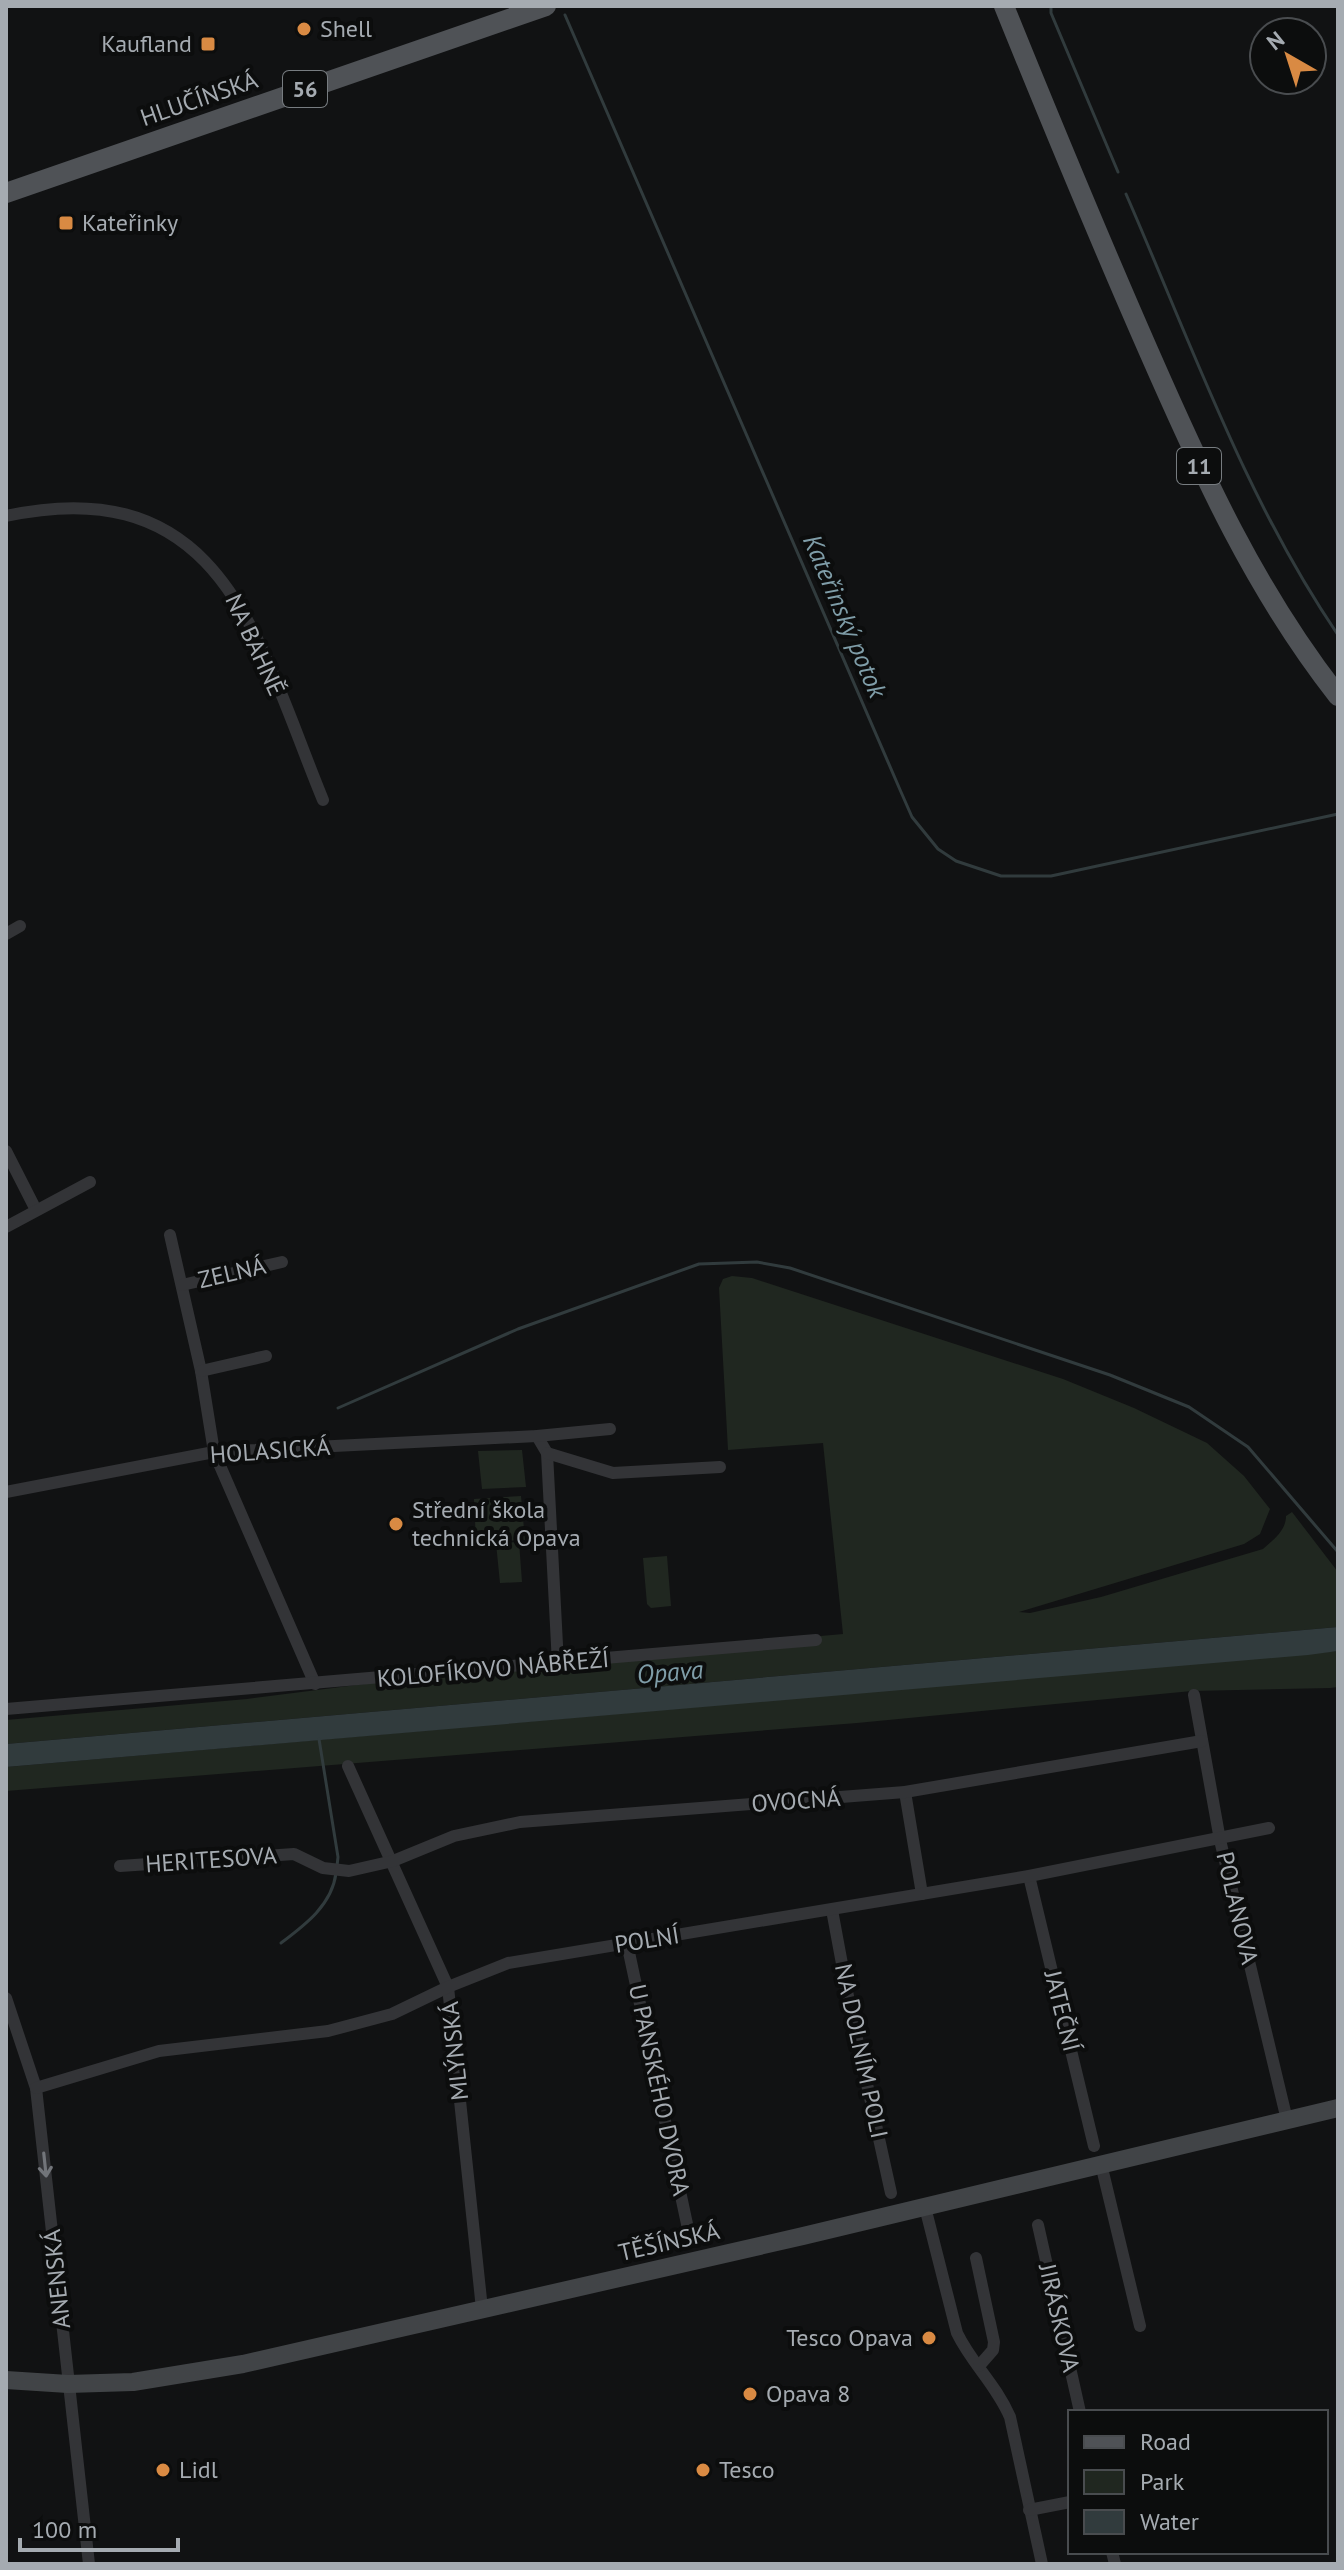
<svg xmlns="http://www.w3.org/2000/svg" width="1344" height="2570" font-family="'PT Sans',sans-serif">
  <style>
    .green { fill: #202720 }
    .water { fill: #313b3d }
    .lines { fill: none; stroke-linecap: round; stroke-linejoin: round }
    .stream { stroke: #313b3d; stroke-width: 3 }
    .street { stroke: #333437; stroke-width: 12 }
    .secondary { stroke: #414447; stroke-width: 18 }
    .primary { stroke: #4f5256; stroke-width: 20 }
    .oneway { stroke: #72757a }
    .poi-dot { fill: #d98a43; stroke: #0c0d0d; stroke-width: 3 }
    .labels { text-anchor: middle; stroke-width: 8; stroke-linejoin: round; paint-order: stroke }
    .shield { fill: #0c0d0d; stroke: #777c80; stroke-width: 2 }
    .shield-label { font-size: 22px; font-weight: bold; fill: #a5abb1 }
    .poi-label { font-size: 24px; fill: #a5abb1; stroke: #0c0d0d; text-anchor: start }
    .street-label { font-size: 24px; fill: #a5abb1; stroke: #0c0d0d }
    .water-label { font-size: 26px; font-style: italic; fill: #7f9da8; stroke: #0c0d0d }
  </style>
  <rect width="100%" height="100%" fill="#111213"/>
  <g class="green">
    <path d="M732,1276L752,1278L1063,1379L1134,1408L1207,1443L1244,1476L1270,1509L1260,1534L1244,1544L1019,1612L1030,1613L1101,1597L1263,1549C1273,1540 1286,1531 1286,1516L1292,1512L1338,1572V1627L6,1744V1720L247,1699L553,1660L843,1634L823,1443L728,1450L719,1288L723,1279Z"/>
    <polygon points="522,1450 526,1487 482,1489 478,1451"/>
    <polygon points="521,1496 525,1540 476,1542 474,1499"/>
    <polygon points="519,1542 522,1582 500,1583 496,1543"/>
    <polygon points="667,1556 671,1606 651,1608 647,1604 643,1558"/>
    <polygon points="1338,1651 1338,1687 1330,1688 1192,1691 857,1723 6,1791 6,1767"/>
  </g>
  <polygon class="water" points="1338,1627 1338,1651 1308,1655 6,1767 6,1744"/>
  <g class="lines">
    <g class="stream">
      <polyline points="1051,6 1051,13 1118,172"/>
      <polyline points="565,15 901,792 912,817 938,849 956,861 1001,876 1051,876 1338,814"/>
      <path d="M1126,194C1191,343 1246,500 1338,635"/>
      <polyline points="338,1408 518,1329 699,1264 757,1262 790,1268 1110,1375 1189,1407 1248,1447 1338,1552"/>
      <polyline points="319,1739 338,1857 337,1866"/>
      <path d="M281,1943C305,1925 332,1905 336,1873"/>
    </g>
    <g class="street">
      <path d="M6,516C224,469 258,642 323,800"/>
      <polyline points="6,934 20,926"/>
      <polyline points="6,1151 36,1210"/>
      <polyline points="6,1227 90,1182"/>
      <polyline points="170,1235 201,1371 214,1452 315,1684"/>
      <polyline points="182,1285 282,1262"/>
      <polyline points="201,1371 266,1356"/>
      <polyline points="537,1436 547,1453 558,1664"/>
      <polyline points="547,1453 613,1473 720,1467"/>
      <polyline points="6,1492 214,1452 537,1436 610,1429"/>
      <polyline points="1194,1695 1220,1840 1287,2120"/>
      <polyline points="6,1709 816,1640"/>
      <polyline points="348,1766 448,1987 482,2309"/>
      <polyline points="905,1792 922,1894"/>
      <polyline points="120,1866 294,1854 323,1868 349,1871 393,1861 454,1836 520,1822 905,1792 1202,1741"/>
      <polyline points="1029,1876 1094,2146"/>
      <polyline points="832,1910 850,2007 891,2193"/>
      <polyline points="627,1943 690,2238"/>
      <polyline points="6,1998 36,2088 89,2564"/>
      <polyline points="36,2088 159,2051 328,2031 392,2014 448,1987 508,1963 1029,1876 1269,1828"/>
      <polyline points="1101,2164 1140,2326"/>
      <path d="M925,2207L957,2333C972,2364 995,2383 1010,2417L1042,2564"/>
      <polyline points="1038,2225 1080,2412"/>
      <polyline points="976,2258 994,2342 993,2350 979,2366"/>
      <polyline points="1029,2510 1070,2502"/>
      <polyline points="1112,2552 1115,2564"/>
    </g>
    <polyline class="secondary" points="6,2380 68,2384 133,2382 243,2364 803,2236 1338,2108"/>
    <g class="primary">
      <path d="M1004,6C1051,122 1099,238 1149,352C1202,473 1256,592 1338,696"/>
      <polyline points="6,193 546,6"/>
    </g>
  </g>
  <defs><path id="oneway-shaft" d="M-6 0H5M1.5-3L5.5 0L1.5 3" fill="none" stroke-width="1.6" stroke-linecap="round" stroke-linejoin="round" transform="scale(2)"/></defs>
  <use class="oneway" href="#oneway-shaft" transform="translate(45 2165) rotate(84)"/>
  <g class="poi-dot">
    <circle cx="304" cy="29" r="8"/>
    <rect x="200" y="36" width="16" height="16" rx="4"/>
    <rect x="58" y="215" width="16" height="16" rx="4"/>
    <circle cx="396" cy="1524" r="8"/>
    <circle cx="929" cy="2338" r="8"/>
    <circle cx="750" cy="2394" r="8"/>
    <circle cx="163" cy="2470" r="8"/>
    <circle cx="703" cy="2470" r="8"/>
  </g>
  <g class="labels">
    <g class="shield">
      <rect x="283" y="71" width="44" height="36" rx="6"/>
      <rect x="1177" y="448" width="44" height="36" rx="6"/>
    </g>
    <g class="shield-label">
      <text x="305" y="97">56</text>
      <text x="1199" y="474">11</text>
    </g>
    <g class="poi-label">
      <text x="320" y="37">Shell</text>
      <text x="192" y="52" text-anchor="end">Kaufland</text>
      <text x="82" y="231">Kateřinky</text>
      <text x="412" y="1518">Střední škola<tspan x="412" dy="28">technická Opava</tspan></text>
      <text x="913" y="2346" text-anchor="end">Tesco Opava</text>
      <text x="766" y="2402">Opava 8</text>
      <text x="179" y="2478">Lidl</text>
      <text x="719" y="2478">Tesco</text>
    </g>
    <g class="street-label">
      <text transform="translate(199 99) rotate(-19)" y="8">HLUČÍNSKÁ</text>
      <text transform="translate(255 645) rotate(65)" y="8">NA BAHNĚ</text>
      <text transform="translate(232 1273) rotate(-13)" y="8">ZELNÁ</text>
      <text transform="translate(270 1451) rotate(-4)" y="8">HOLASICKÁ</text>
      <text transform="translate(493 1669) rotate(-5)" y="8">KOLOFÍKOVO NÁBŘEŽÍ</text>
      <text transform="translate(796 1801) rotate(-4)" y="8">OVOCNÁ</text>
      <text transform="translate(211 1860) rotate(-4)" y="8">HERITESOVA</text>
      <text transform="translate(1237 1908) rotate(77)" y="8">POLANOVA</text>
      <text transform="translate(647 1940) rotate(-9)" y="8">POLNÍ</text>
      <text transform="translate(1062 2011) rotate(76)" y="8">JATEČNÍ</text>
      <text transform="translate(455 2051) rotate(-96)" y="8">MLÝNSKÁ</text>
      <text transform="translate(861 2051) rotate(78)" y="8">NA DOLNÍM POLI</text>
      <text transform="translate(659 2090) rotate(78)" y="8">U PANSKÉHO DVORA</text>
      <text transform="translate(669 2242) rotate(-13)" y="8">TĚŠÍNSKÁ</text>
      <text transform="translate(57 2279) rotate(-96)" y="8">ANENSKÁ</text>
      <text transform="translate(1059 2318) rotate(77)" y="8">JIRÁSKOVA</text>
    </g>
    <g class="water-label">
      <text transform="translate(845 616) rotate(67)" y="9">Kateřinský potok</text>
      <text transform="translate(670 1672) rotate(-5)" y="9">Opava</text>
    </g>
  </g>
  <rect width="1344" height="2570" fill="none" stroke="#a5abb1" stroke-width="16"/>
  <rect x="1068" y="2410" width="260" height="144" fill="#0c0d0d" stroke="#494c4f" stroke-width="2"/>
  <rect x="1084" y="2436" width="40" height="12" fill="#4f5256" stroke="#494c4f" stroke-width="2"/>
  <text x="1140" y="2450" font-size="24" fill="#a5abb1">Road</text>
  <rect x="1084" y="2470" width="40" height="24" fill="#202720" stroke="#494c4f" stroke-width="2"/>
  <text x="1140" y="2490" font-size="24" fill="#a5abb1">Park</text>
  <rect x="1084" y="2510" width="40" height="24" fill="#313b3d" stroke="#494c4f" stroke-width="2"/>
  <text x="1140" y="2530" font-size="24" fill="#a5abb1">Water</text>
  <g transform="translate(1288 56) rotate(321)"><circle r="38" fill="#0c0d0d" stroke="#494c4f" stroke-width="2"/>
  <path d="M0-6L14 30L0 20L-14 30Z" fill="#d98a43"/>
  <text y="-12" font-size="22" font-weight="bold" text-anchor="middle" fill="#a5abb1">N</text>
  </g>
  <path d="M20 2538v12h158v-12" fill="none" stroke="#a5abb1" stroke-width="4"/>
  <text x="32" y="2538" font-size="24" fill="#a5abb1" stroke="#0c0d0d" stroke-width="6" paint-order="stroke">100 m</text>
</svg>
